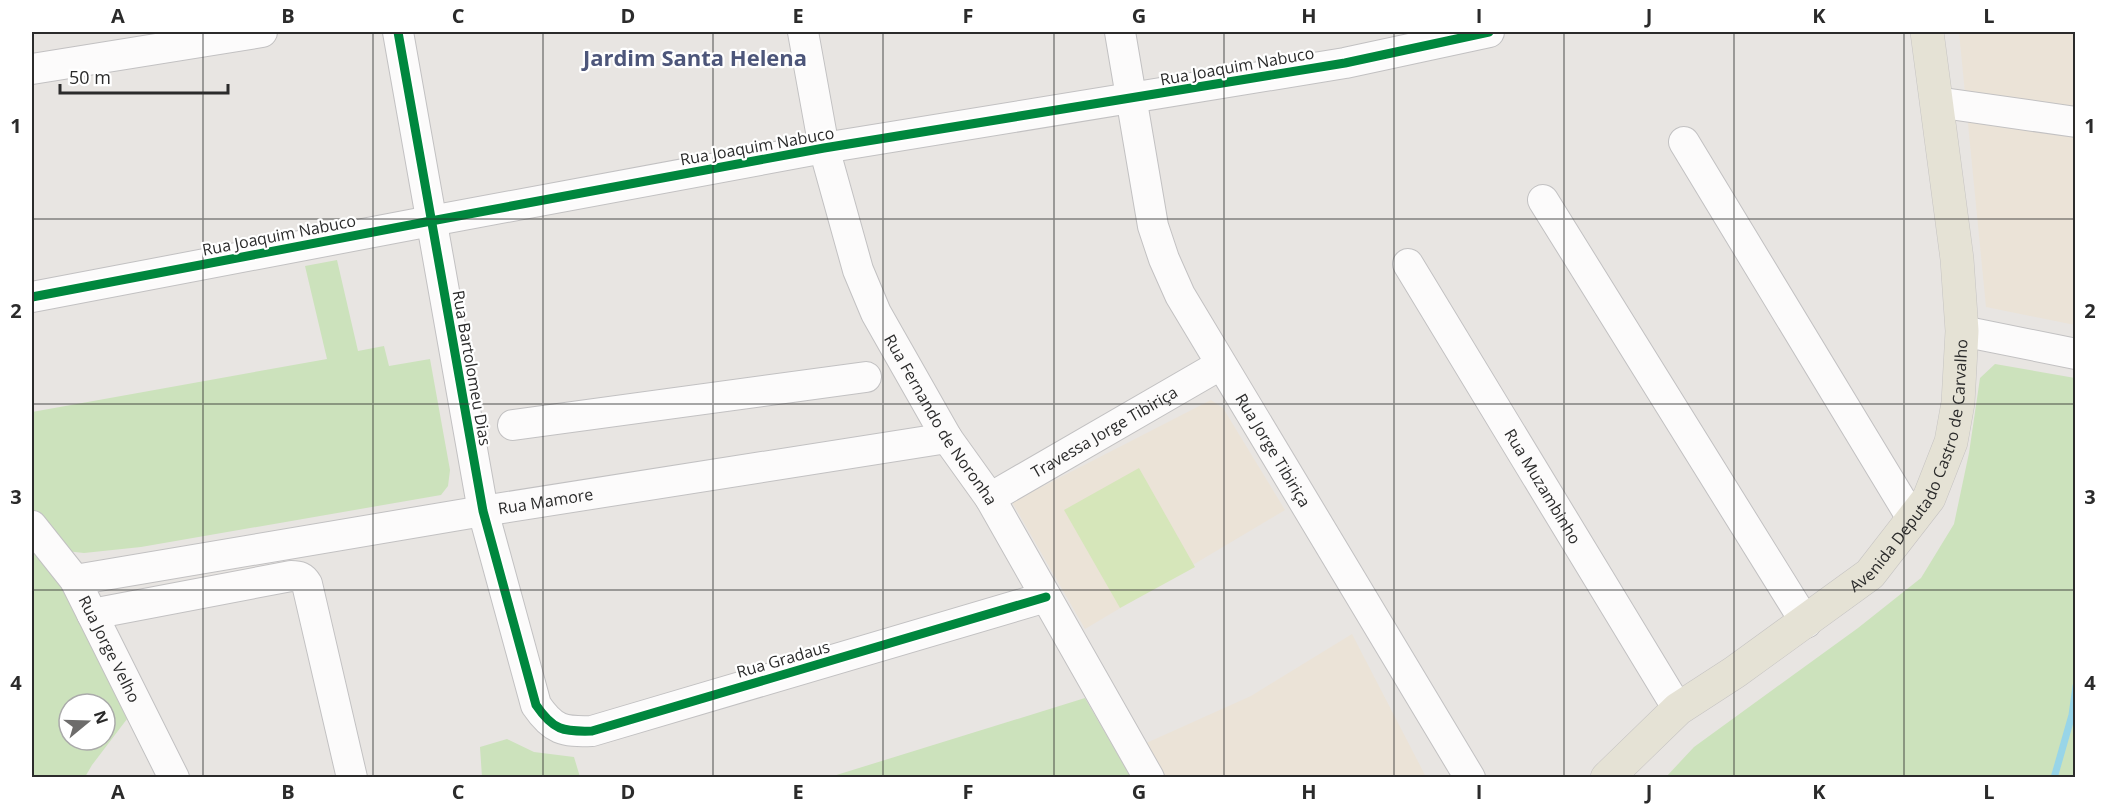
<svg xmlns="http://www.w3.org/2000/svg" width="2107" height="809" font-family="'Open Sans',sans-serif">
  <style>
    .education { fill: #ebe3d7 }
    .green { fill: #cce2bc; fill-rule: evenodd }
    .pitch { fill: #d6e6ba }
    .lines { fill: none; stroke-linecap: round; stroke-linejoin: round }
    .stream { stroke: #98d5e8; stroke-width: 7 }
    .minor-casing { stroke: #c2c1c2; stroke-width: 32 }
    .major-casing { stroke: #c5c3c2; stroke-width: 34 }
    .minor { stroke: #fcfbfb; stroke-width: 30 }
    .major { stroke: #e5e2d5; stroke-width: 33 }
    .cycleway-casing { stroke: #fff; stroke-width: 13 }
    .cycleway { stroke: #00873e; stroke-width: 9 }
    .grid { fill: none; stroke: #2b2b2b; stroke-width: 1.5; stroke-opacity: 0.55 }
    .labels { text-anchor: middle; stroke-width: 4.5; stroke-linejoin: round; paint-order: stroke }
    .street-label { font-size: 16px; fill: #2b2b2b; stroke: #fff }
    .district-label { font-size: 22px; font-weight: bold; fill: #4d567a; stroke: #fff }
    .neatline { fill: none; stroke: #2b2b2b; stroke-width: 2 }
    .grid-label { font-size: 20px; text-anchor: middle; font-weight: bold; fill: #2b2b2b }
  </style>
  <rect width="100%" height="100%" fill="#e8e5e2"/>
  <g class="education">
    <polygon points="1959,32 2075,32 2075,325 1986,307"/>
    <polygon points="1211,400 1223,408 1285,510 1085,629 1012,502"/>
    <polygon points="1352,634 1426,777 1164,777 1144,744 1251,696"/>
  </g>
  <g class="green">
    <polygon points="337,260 358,351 384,346 389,366 430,359 450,470 448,486 441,495 141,547 84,553 66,551 32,514 32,412 327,359 305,266"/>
    <polygon points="1995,364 2075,378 2075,777 1666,777 1694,747 1858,628 1921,578 1954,524 1969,453 1980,378"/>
    <path d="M32,550L59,583L85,627L127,719L92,765L85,777H32ZM69,704H105V740H69Z"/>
    <polygon points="1085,698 1131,777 830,777"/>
    <polygon points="507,739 534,752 574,757 580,777 482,777 480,747"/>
  </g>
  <polygon class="pitch" points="1139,468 1195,567 1120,608 1064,510"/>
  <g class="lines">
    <polyline class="stream" points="2054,778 2072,715 2076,686"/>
    <g class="minor-casing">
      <g id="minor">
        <path d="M398,32L483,511L536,705C553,730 563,732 592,731L1046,597"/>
        <path id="s1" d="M803,32L824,148L858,270L876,313L947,438L990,498L1149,778"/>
        <path id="s2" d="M1120,32L1153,226L1164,259L1180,295L1470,778"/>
        <polyline points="32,69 262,32"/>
        <polyline points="1936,102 2076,122"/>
        <polyline points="1684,142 1913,520"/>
        <polyline points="1543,200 1806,623"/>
        <path id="s3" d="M1408,264L1678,709"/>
        <polyline points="32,297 431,221 824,148 1345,63 1489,32"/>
        <polyline points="1962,331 2076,354"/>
        <polyline points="513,425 866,377"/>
        <path id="s4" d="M990,498L1220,365"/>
        <path id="s5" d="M32,526L75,580L174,778"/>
        <path id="s6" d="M75,580L483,511L947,438"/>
        <path d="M92,614L291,576C299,576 303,577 307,584L352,778"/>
      </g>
    </g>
    <g class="major-casing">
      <g id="major">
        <path id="s7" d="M1607,778L1678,709L1735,672L1870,574L1929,498L1951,442L1958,403L1962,331L1957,259L1927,32"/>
      </g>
    </g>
    <use href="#minor" class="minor"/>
    <use href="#major" class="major"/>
    <g class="cycleway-casing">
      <g id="cycleway">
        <path d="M398,32L483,511L536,705C553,730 563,732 592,731L1046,597"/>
        <polyline points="32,297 431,221 824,148 1345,63 1489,32"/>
      </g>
    </g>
    <use href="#cycleway" class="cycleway"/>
  </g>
  <path class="grid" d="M203,32V778M373,32V778M543,32V778M713,32V778M883,32V778M1054,32V778M1224,32V778M1394,32V778M1564,32V778M1734,32V778M1904,32V778M32,219H2076M32,404H2076M32,590H2076"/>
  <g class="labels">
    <g class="street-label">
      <text transform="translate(1237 66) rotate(-10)" y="6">Rua Joaquim Nabuco</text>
      <text transform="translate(757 146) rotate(-10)" y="6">Rua Joaquim Nabuco</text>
      <text transform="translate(279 235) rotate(-11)" y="6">Rua Joaquim Nabuco</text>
      <text transform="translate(472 368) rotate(80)" y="6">Rua Bartolomeu Dias</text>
      <text dy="6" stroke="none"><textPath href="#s1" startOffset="416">Rua Fernando de Noronha</textPath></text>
      <text dy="6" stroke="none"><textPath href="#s4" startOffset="132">Travessa Jorge Tibiriça</textPath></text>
      <text dy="6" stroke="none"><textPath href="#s2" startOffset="452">Rua Jorge Tibiriça</textPath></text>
      <text dy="6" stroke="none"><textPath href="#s7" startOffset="452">Avenida Deputado Castro de Carvalho</textPath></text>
      <text dy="6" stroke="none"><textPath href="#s3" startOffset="260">Rua Muzambinho</textPath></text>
      <text dy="6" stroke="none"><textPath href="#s6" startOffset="477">Rua Mamore</textPath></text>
      <text dy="6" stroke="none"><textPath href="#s5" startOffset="146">Rua Jorge Velho</textPath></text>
      <text transform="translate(783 659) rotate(-16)" y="6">Rua Gradaus</text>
    </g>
    <g class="district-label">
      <text x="695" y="66">Jardim Santa Helena</text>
    </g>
  </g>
  <rect width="2107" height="809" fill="none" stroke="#ffffff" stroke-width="66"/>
  <g transform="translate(87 722) rotate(71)"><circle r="28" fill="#ffffff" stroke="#aaaaaa" stroke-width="1.5"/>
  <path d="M0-4.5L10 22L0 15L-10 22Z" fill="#6d6c6b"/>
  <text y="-9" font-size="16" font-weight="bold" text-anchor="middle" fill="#2b2b2b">N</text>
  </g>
  <path d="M60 84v9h168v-9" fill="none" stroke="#2b2b2b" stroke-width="3"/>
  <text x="69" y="84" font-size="18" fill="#2b2b2b" stroke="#ffffff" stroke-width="4.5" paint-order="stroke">50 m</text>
  <rect x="33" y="33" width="2041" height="743" class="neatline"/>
  <g class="grid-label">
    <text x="118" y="23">A</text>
    <text x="288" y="23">B</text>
    <text x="458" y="23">C</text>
    <text x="628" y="23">D</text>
    <text x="798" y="23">E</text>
    <text x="968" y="23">F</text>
    <text x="1139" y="23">G</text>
    <text x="1309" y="23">H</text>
    <text x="1479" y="23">I</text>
    <text x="1649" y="23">J</text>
    <text x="1819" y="23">K</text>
    <text x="1989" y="23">L</text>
    <text x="16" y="133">1</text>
    <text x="2090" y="133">1</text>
    <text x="16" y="318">2</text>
    <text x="2090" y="318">2</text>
    <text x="16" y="504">3</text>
    <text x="2090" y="504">3</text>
    <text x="16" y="690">4</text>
    <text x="2090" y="690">4</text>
    <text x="118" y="799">A</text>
    <text x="288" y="799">B</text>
    <text x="458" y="799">C</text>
    <text x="628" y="799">D</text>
    <text x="798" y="799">E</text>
    <text x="968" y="799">F</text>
    <text x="1139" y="799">G</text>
    <text x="1309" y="799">H</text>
    <text x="1479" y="799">I</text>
    <text x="1649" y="799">J</text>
    <text x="1819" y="799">K</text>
    <text x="1989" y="799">L</text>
  </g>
</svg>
